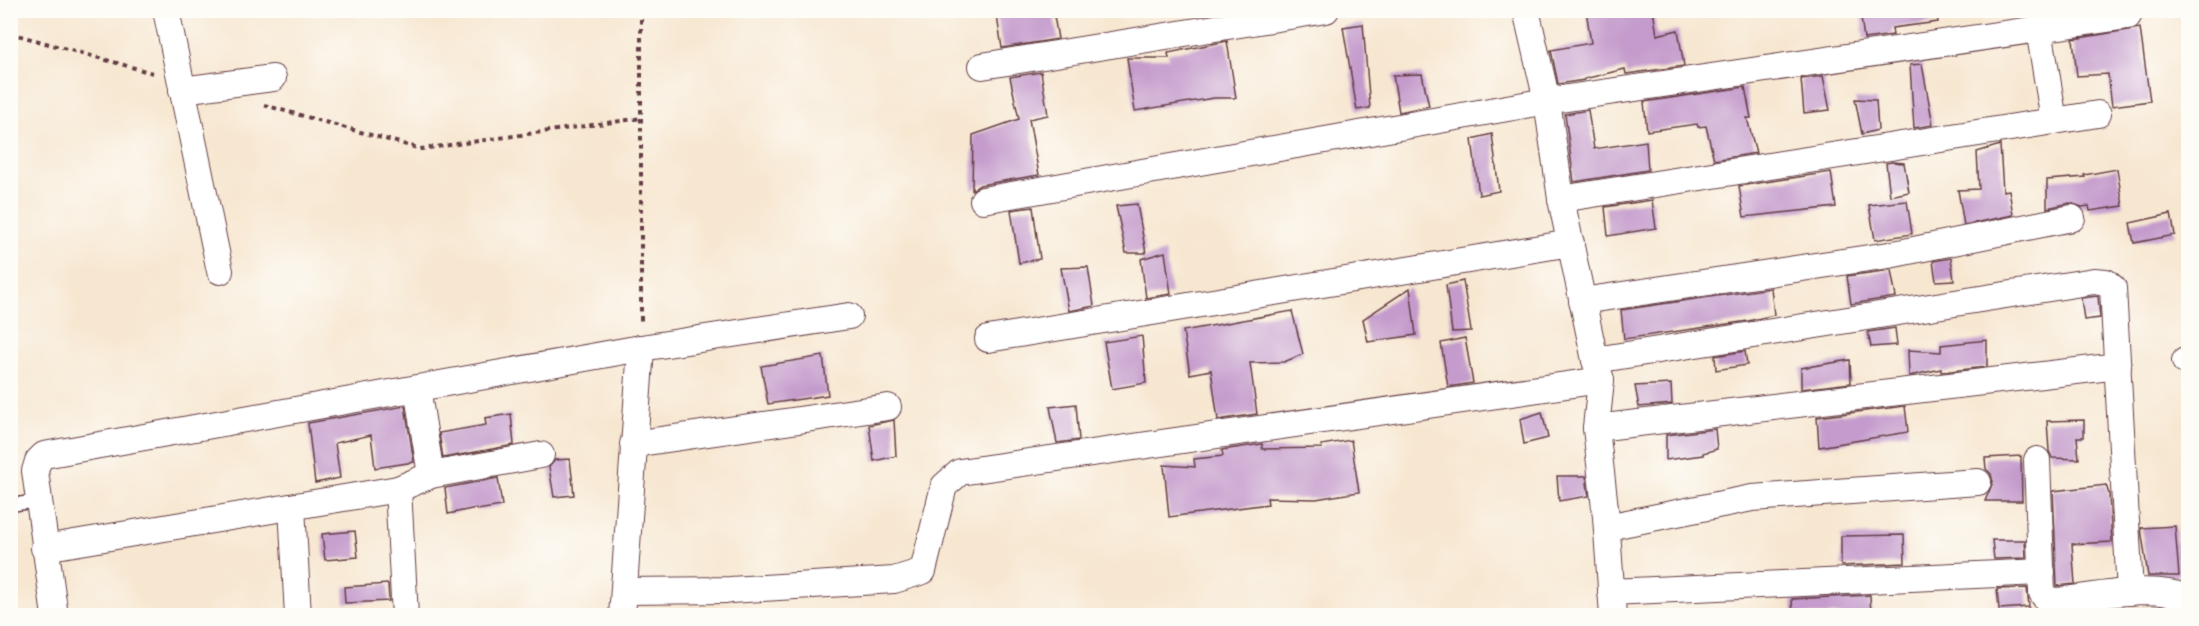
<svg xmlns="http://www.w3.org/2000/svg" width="2199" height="626" font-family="'IM FELL Great Primer',serif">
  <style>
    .building { fill: #c49bcc }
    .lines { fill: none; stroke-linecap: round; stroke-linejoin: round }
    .service-casing { stroke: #643d44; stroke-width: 15 }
    .minor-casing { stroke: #643d44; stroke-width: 28 }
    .path { stroke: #643d44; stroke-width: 4; stroke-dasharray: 4.5 4.5; stroke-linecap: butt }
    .service { stroke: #fff; stroke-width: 12 }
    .minor { stroke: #fff; stroke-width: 26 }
  </style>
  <rect width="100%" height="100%" fill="#fdfcf7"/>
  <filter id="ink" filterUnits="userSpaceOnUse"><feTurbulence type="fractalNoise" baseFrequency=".0167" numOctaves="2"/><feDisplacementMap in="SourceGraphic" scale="12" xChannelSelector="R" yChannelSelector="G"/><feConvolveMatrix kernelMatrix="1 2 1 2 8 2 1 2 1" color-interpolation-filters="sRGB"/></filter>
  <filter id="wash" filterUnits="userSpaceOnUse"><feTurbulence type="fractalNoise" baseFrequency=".008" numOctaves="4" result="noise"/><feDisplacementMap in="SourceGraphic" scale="24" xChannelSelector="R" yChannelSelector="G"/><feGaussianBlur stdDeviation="1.35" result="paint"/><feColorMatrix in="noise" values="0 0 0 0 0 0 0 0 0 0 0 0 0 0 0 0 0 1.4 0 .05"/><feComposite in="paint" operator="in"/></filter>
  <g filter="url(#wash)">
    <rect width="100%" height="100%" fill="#f7e7d1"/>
    <g id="blocks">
      <g class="building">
        <polygon points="996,10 1053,10 1058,39 1002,48"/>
        <polygon points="1586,10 1653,10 1657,35 1678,30 1684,66 1626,74 1625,69 1584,79 1584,80 1558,84 1551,50 1591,43"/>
        <polygon points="1860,10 1937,10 1938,22 1892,28 1893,35 1864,39"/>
        <polygon points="1363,24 1370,108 1357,110 1343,27"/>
        <polygon points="2140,28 2150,101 2112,106 2108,74 2077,76 2073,39"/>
        <polygon points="1227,41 1236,98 1214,98 1135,111 1127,58 1169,58 1168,53"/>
        <polygon points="1922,64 1933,125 1914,128 1910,65"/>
        <polygon points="1041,72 1048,115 1029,119 1039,175 980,185 972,190 973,135 1019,119 1010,77"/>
        <polygon points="1422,74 1429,106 1399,112 1393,75"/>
        <polygon points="1823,76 1830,110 1804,113 1801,79"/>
        <polygon points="1745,87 1751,118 1747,118 1756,153 1714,160 1706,126 1698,127 1697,124 1647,131 1644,102"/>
        <polygon points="1855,99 1876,100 1878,130 1862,134"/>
        <polygon points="1588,110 1594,149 1646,141 1648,170 1574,182 1565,114"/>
        <polygon points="1492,134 1499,191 1479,195 1472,139"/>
        <polygon points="2000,145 2003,191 2009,190 2013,215 1964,225 1958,190 1979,189 1977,152"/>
        <polygon points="1892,162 1904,163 1909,192 1890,196 1886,163"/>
        <polygon points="2117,169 2123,206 2090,211 2089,206 2082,207 2070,203 2047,208 2047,180 2085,177 2084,175"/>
        <polygon points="1831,172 1836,207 1744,217 1739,186"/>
        <polygon points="1652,200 1656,228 1608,236 1605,207"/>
        <polygon points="1907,201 1912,234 1875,240 1869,205"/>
        <polygon points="1137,204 1146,253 1126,253 1116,206"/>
        <polygon points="1033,207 1040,259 1019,263 1011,210"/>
        <polygon points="2171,214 2175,235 2134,243 2130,223"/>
        <polygon points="1165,252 1171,294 1146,298 1141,259"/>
        <polygon points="1951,258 1954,280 1936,281 1933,261"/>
        <polygon points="1088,267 1094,306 1069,311 1061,268"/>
        <polygon points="1891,270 1896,297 1851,304 1847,276"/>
        <polygon points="1463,281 1471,331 1452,332 1446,285"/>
        <polygon points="1410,288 1416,335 1368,342 1363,319"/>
        <polygon points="1771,288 1774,315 1748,321 1624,339 1621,310"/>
        <polygon points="2098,296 2100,318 2084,320 2081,298"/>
        <polygon points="1292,311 1303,354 1284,362 1250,363 1257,414 1218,420 1211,370 1190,374 1183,331"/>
        <polygon points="1895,328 1897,345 1871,347 1868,332"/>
        <polygon points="1142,336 1146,383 1112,389 1104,342"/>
        <polygon points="1465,338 1473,383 1448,387 1441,343"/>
        <polygon points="1987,340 1987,367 1941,372 1941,369 1909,376 1908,350 1941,352 1941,345"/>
        <polygon points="1745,351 1747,365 1716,370 1715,356"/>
        <polygon points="823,356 828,395 768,404 761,366"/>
        <polygon points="1850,360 1851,383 1801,389 1801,368"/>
        <polygon points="1671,384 1672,404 1639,407 1635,386"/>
        <polygon points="1076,404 1079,440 1057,443 1050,407"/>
        <polygon points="405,406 414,462 375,468 371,435 335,443 340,478 315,483 308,423"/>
        <polygon points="1905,406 1908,432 1819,447 1817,417"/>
        <polygon points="1542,412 1548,438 1524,444 1520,419"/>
        <polygon points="511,414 514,445 443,458 439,433 486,425 485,418"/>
        <polygon points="894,420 896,456 874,461 869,425"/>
        <polygon points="2084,420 2084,437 2077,437 2079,459 2052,458 2049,451 2047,421"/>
        <polygon points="1715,429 1717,449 1703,453 1703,455 1666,460 1666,435"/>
        <polygon points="1351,440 1359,492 1316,499 1267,498 1268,504 1169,517 1164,465 1195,467 1194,459 1223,456 1222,450 1262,444 1262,449 1322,448 1321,445"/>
        <polygon points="2021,456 2022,501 1985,501 1993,482 1991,474 1986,469 1985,458"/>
        <polygon points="570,459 574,495 554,497 549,467 555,460"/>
        <polygon points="1557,476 1586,476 1589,496 1559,501"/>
        <polygon points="498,478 502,506 477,510 476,508 448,514 445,488"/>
        <polygon points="2106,485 2109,494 2112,542 2072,544 2075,584 2057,586 2053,491"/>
        <polygon points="2175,526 2179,576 2148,576 2141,528"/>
        <polygon points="355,531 358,557 325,560 322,534"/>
        <polygon points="1904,535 1905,563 1841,566 1841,536"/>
        <polygon points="1992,540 2025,540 2026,558 1994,559"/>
        <polygon points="388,584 389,601 345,603 344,587"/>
        <polygon points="2027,588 2029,607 1999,609 1997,589"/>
        <polygon points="1870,595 1871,615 1793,615 1792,599"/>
      </g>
    </g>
  </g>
  <g filter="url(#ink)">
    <use href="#blocks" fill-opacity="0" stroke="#643d44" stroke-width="1.5"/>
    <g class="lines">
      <g class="service-casing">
        <polyline id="service" points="10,505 38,501"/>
      </g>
      <g class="minor-casing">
        <g id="minor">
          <polyline points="166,10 220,271"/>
          <polyline points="1526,10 1547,101 1561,199 1595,360 1601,380 1596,428 1606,517 1613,616"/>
          <polyline points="2039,29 2054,121"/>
          <polyline points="982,66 1326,10"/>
          <polyline points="182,90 273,78"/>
          <polyline points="1561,199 2098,114"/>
          <polyline points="983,200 1547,101 2128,16 2128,10"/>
          <polyline points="1582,301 1889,255 2072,218"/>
          <polyline points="988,339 1571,243"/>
          <polyline points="1595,360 2094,281 2106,282 2113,288 2130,592"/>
          <polyline points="2185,361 2188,361"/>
          <polyline points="417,388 431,475"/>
          <polyline points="1596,428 2118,366"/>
          <polyline points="633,444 888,407"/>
          <path d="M2037,460L2042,593L2047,600L2057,601C2096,597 2151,583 2188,598"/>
          <polyline points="398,489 405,616"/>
          <polyline points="292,507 298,616"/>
          <polyline points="1607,527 1752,498 1978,482"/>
          <polyline points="44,548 398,489 431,475 541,455"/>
          <polyline points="625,591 730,590 894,580 923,571 944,486 960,472 1601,380"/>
          <polyline points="1611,592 2042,572"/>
          <polyline points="55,616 35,471 38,461 44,455 641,348 849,316"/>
          <polyline points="622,616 641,348"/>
        </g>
      </g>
      <g class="path">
        <polyline points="641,10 641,325"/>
        <polyline points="10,33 156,74"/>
        <polyline points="264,105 421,149 642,118"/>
      </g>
      <use href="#service" class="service"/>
      <use href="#minor" class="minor"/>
    </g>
  </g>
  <rect width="2199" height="626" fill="none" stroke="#fdfcf7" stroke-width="36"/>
</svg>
